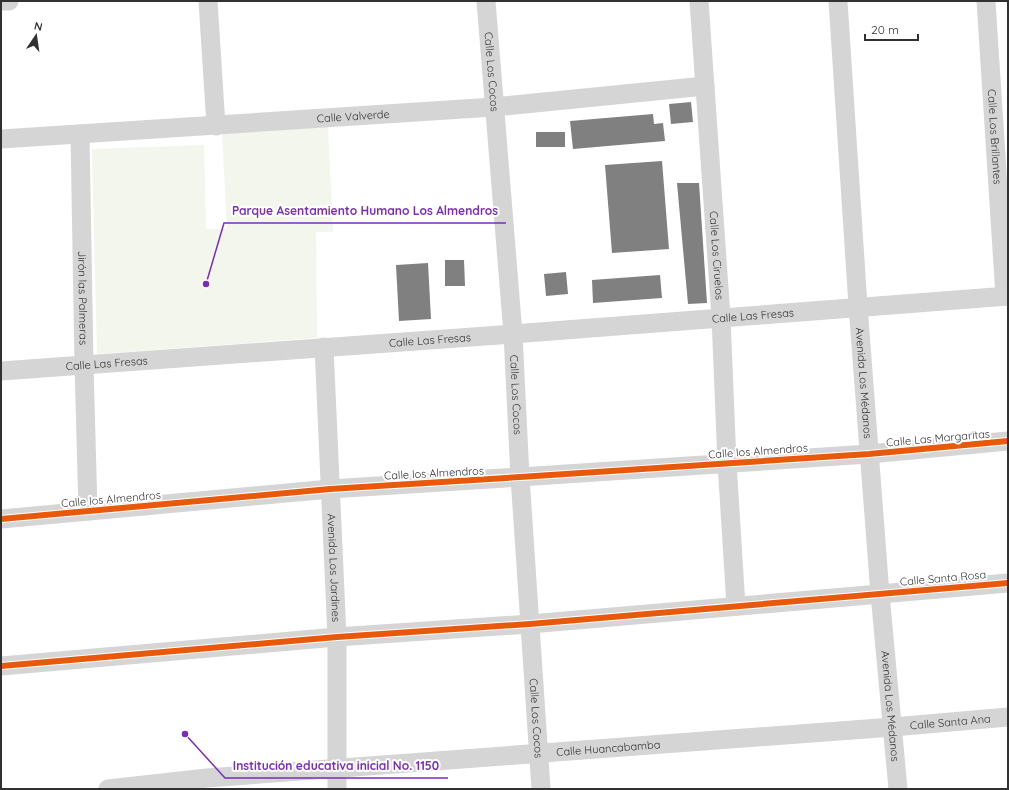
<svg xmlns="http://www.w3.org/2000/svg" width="1009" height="790" font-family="Quicksand,sans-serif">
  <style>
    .green { fill: #f2f6ed }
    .building { fill: #808080 }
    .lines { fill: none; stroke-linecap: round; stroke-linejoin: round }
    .minor { stroke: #d5d5d5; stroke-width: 19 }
    .cycleway-casing { stroke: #fff; stroke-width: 8 }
    .cycleway { stroke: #e8590c; stroke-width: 6 }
    .labels { text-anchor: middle; stroke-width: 4; stroke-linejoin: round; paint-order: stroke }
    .street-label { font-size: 11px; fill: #313131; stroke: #fff }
    .leader { fill: none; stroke: #7b2cbf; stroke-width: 1.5 }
    .callout-dot { fill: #7b2cbf; stroke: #fff; stroke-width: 1.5 }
    .callout-label { font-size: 12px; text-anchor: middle; font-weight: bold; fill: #7b2cbf; stroke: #fff; stroke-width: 4; stroke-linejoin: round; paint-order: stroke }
  </style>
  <rect width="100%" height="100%" fill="#fff"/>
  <polygon class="green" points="328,125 333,232 316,232 317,338 97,354 92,149 204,145 206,229 227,229 222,132"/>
  <g class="building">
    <polygon points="691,102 693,122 671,124 669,104"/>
    <polygon points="653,114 654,124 663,123 665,141 573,149 570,121"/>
    <rect x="536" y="132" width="29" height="15"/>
    <polygon points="662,161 669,249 612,253 605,165"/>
    <polygon points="677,183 699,183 707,303 688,304"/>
    <polygon points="445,260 464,260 465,286 445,286"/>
    <polygon points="428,263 431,319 399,321 396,265"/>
    <polygon points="566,272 568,294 546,296 544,274"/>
    <polygon points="660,275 662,298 593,303 592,280"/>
  </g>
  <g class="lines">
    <g class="minor">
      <polyline points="1,1 9,1"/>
      <polyline points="208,1 216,126"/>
      <path id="s1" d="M486,1L513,334L520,477L541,789"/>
      <path id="s2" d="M699,1L721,317L727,463L736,606"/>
      <path id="s3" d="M838,1L858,306L880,594L898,789"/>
      <path id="s4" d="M986,1L1005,296"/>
      <path id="s5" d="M80,134L84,364L88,511"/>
      <path id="s6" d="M1,139L494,107L705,86"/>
      <path id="s7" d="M324,347L337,637V789"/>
      <path id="s8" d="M1,371L513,334L1008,296"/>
      <polyline points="1,519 330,489 520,477 869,454 1008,441"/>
      <polyline points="1,666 337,637 530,624 1008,583"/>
      <path id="s9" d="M108,789L207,778L893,727L1008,717"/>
    </g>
    <g class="cycleway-casing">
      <g id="cycleway">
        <polyline points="1,519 330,489 520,477 869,454 1008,441"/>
        <polyline points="1,666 337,637 530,624 1008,583"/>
      </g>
    </g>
    <use href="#cycleway" class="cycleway"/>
  </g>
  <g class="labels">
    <g class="street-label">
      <text dy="4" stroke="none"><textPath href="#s1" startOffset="71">Calle Los Cocos</textPath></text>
      <text dy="4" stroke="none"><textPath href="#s6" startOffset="353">Calle Valverde</textPath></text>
      <text dy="4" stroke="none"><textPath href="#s4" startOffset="136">Calle Los Brillantes</textPath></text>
      <text dy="4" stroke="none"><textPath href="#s2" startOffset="255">Calle Los Ciruelos</textPath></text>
      <text dy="4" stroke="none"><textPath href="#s5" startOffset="164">Jirón las Palmeras</textPath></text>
      <text dy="4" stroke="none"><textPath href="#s8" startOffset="754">Calle Las Fresas</textPath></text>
      <text dy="4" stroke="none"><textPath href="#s8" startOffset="430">Calle Las Fresas</textPath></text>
      <text dy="4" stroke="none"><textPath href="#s8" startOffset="106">Calle Las Fresas</textPath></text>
      <text dy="4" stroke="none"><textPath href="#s3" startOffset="383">Avenida Los Médanos</textPath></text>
      <text dy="4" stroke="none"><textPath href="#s1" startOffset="395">Calle Los Cocos</textPath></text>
      <text transform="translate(938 438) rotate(-5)" y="4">Calle Las Margaritas</text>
      <text transform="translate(758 451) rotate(-4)" y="4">Calle los Almendros</text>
      <text transform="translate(434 473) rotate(-3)" y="4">Calle los Almendros</text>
      <text transform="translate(111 499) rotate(-5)" y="4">Calle los Almendros</text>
      <text dy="4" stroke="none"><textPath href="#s7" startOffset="221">Avenida Los Jardines</textPath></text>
      <text transform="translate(943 578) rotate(-5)" y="4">Calle Santa Rosa</text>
      <text dy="4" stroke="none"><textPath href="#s3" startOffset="707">Avenida Los Médanos</textPath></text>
      <text dy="4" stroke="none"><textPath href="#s1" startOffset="719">Calle Los Cocos</textPath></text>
      <text dy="4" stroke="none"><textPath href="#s9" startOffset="845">Calle Santa Ana</textPath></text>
      <text dy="4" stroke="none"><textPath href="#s9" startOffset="502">Calle Huancabamba</textPath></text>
    </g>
  </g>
  <path class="leader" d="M206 284L224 223H506M185 734L225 778H448"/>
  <g class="callout-dot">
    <circle cx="206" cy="284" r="4"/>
    <circle cx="185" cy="734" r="4"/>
  </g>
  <g class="callout-label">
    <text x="365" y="215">Parque Asentamiento Humano Los Almendros</text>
    <text x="336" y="770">Institución educativa inicial No. 1150</text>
  </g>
  <rect width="1009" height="790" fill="none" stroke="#313131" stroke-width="4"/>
  <g transform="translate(36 36) rotate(13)" stroke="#ffffff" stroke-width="3" paint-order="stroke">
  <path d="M0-3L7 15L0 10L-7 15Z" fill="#313131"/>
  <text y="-6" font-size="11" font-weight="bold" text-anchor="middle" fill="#313131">N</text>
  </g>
  <path d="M865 34v6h53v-6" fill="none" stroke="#313131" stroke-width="2"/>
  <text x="871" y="34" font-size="12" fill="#313131" stroke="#ffffff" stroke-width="3" paint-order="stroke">20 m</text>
</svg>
